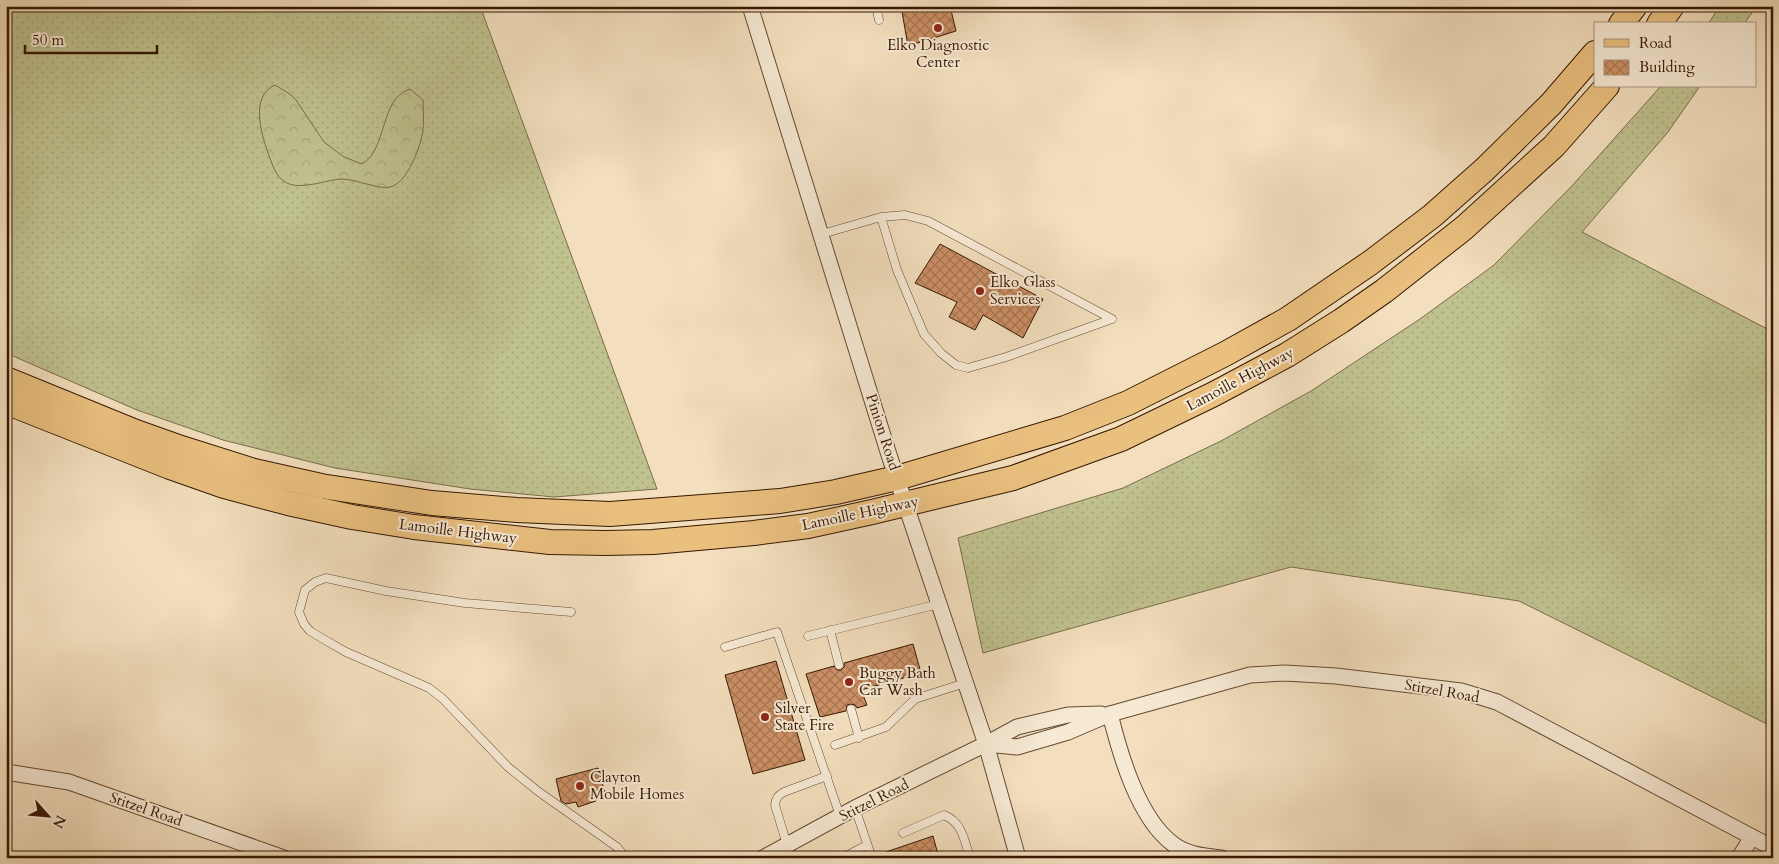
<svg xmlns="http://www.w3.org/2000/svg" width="1779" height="864" font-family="Cardo,serif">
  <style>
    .grass { fill: url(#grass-dots); stroke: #7a6c48 }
    .forest { fill: url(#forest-crowns); stroke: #7a6c48 }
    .building { fill: url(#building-cross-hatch); stroke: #361701 }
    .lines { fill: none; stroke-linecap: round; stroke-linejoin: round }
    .lane-casing { stroke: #654930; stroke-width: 9 }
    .street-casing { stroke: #654930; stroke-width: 17 }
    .primary-casing { stroke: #361701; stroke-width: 26 }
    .lane { stroke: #f7ead5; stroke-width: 8 }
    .street { stroke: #f7ead5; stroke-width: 15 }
    .primary { stroke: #eac07f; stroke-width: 24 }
    .poi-dot { fill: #8f2418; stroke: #f7ead5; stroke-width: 2 }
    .labels { text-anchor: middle; stroke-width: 4; stroke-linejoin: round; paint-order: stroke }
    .poi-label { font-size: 15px; fill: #361701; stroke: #f7ead5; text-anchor: start }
    .street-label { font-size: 15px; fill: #361701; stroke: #f7ead5 }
  </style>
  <defs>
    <pattern id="grass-dots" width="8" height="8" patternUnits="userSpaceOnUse" patternTransform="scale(1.25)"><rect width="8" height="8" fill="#bfc18f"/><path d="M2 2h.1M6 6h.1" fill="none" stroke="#a5a57a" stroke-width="1.8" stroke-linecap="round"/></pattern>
    <pattern id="forest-crowns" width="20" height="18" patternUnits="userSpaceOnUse" patternTransform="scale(1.25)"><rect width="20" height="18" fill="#bfc18f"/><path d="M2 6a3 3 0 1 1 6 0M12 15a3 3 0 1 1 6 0" fill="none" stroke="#a5a57a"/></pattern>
    <pattern id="building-cross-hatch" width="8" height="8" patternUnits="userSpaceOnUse" patternTransform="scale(1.25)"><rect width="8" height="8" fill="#cd9066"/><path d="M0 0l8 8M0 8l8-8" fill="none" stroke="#a77552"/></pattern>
  </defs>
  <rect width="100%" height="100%" fill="#f3dfbe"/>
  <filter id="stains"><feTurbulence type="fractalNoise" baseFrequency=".004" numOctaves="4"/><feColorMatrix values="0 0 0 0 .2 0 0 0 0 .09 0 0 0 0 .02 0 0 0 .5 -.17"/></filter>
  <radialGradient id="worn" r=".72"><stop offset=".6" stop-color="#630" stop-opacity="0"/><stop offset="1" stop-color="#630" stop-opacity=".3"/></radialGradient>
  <g class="grass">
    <polygon points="6,6 480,6 657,489 554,497 470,489 335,468 223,440 137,410 6,353"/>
    <polygon points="1720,6 1757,6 1744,24 1708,24"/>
    <polygon points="1661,86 1700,86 1668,132 1582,232 1773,332 1773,727 1519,601 1291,567 983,653 958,538 1123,488 1221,441 1311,391 1420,319 1494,265 1571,187"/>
  </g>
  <path class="forest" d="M275,85L290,94L296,100L324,142L344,157L362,164C388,149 379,99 410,89L423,100C423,110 424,120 423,130C421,146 407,184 390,187C379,190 356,179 341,179C326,180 299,191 285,182C275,176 272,163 268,153C261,133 250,96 275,85Z"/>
  <g class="building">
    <polygon points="901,6 950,6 956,31 908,46"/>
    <polygon points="940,244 1043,299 1023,338 983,315 975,330 949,317 957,302 915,283"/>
    <polygon points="913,644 921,673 861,690 867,705 857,708 855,705 850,704 847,705 846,711 820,717 806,674 834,666 837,670 841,670 844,667 844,663"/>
    <polygon points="776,661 805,760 753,774 725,675"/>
    <polygon points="598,768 605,793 594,795 596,801 578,807 576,802 566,804 561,801 556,779"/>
    <polygon points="933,836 939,858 877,858 877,855"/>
  </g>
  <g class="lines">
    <g class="lane-casing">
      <g id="lane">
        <polyline points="876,6 879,20"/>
        <polyline points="822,234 881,217 905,215 928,221 1112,319 1006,357 968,368 956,365 941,353 924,334 897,270 881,217"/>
        <polyline points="571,612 465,603 386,591 326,578 315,582 305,590 299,612 304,624 310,631 325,640 346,652 429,688 443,699 508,767 539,792 617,847 626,858"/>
        <polyline points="830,630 839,665"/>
        <polyline points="808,636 939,604"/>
        <polyline points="725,647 777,632 840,816"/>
        <polyline points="851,709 859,738"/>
        <polyline points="835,745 886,727 915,699 965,683"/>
        <polyline points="855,808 872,858"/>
        <path d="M903,833L944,815C963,823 964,840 970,858"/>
        <path d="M791,858L775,805C776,798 778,795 784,792L827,776"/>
        <polyline points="842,858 867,845"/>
      </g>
    </g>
    <g class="street-casing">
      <g id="street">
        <polyline points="750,6 889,455 986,744 1018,858"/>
        <path d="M1110,714C1120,754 1138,818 1173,844C1187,855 1205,856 1221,858"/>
        <polyline points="986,744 1017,747 1068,732 1110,714 1250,675 1285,673 1336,676 1461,691 1497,702 1773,848"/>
        <polyline points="6,772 69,782 284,858"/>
        <polyline points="763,858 855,808 986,744 1017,727 1068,715 1101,714"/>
        <polyline points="1739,858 1752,837"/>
      </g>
    </g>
    <g class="primary-casing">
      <g id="primary">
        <polyline points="1621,24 1635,6"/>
        <polyline points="1659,24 1672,6"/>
        <polyline points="6,379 136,432 181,448 254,471 321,486 432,503 517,510 610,514 780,501 836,492 897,478 1065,428 1128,403 1225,354 1288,319 1370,263 1432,216 1484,170 1551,104 1595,53"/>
        <polyline points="6,402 170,467 224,486 288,503 352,517 414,527 550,542 606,543 653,542 754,533 808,526 872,512 1013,478 1121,439 1214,394 1287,355 1341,321 1384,291 1464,228 1554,146 1607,86"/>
      </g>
    </g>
    <use href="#lane" class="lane"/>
    <use href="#street" class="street"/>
    <use href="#primary" class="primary"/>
  </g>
  <g class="poi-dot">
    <circle cx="938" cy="28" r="5"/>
    <circle cx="980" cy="291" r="5"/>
    <circle cx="849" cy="682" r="5"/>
    <circle cx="765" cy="717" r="5"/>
    <circle cx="580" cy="786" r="5"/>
  </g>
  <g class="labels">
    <g class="poi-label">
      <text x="938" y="50" text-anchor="middle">Elko Diagnostic<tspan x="938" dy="17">Center</tspan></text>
      <text x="990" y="287">Elko Glass<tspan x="990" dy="17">Services</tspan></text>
      <text x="859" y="678">Buggy Bath<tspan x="859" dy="17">Car Wash</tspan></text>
      <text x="775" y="713">Silver<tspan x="775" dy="17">State Fire</tspan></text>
      <text x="590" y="782">Clayton<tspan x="590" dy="17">Mobile Homes</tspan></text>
    </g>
    <g class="street-label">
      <text transform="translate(1240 379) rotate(-28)" y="5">Lamoille Highway</text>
      <text transform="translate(883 432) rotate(72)" y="5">Pinion Road</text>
      <text transform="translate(860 513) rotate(-12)" y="5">Lamoille Highway</text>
      <text transform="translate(458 531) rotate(7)" y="5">Lamoille Highway</text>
      <text transform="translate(1442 691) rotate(10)" y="5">Stitzel Road</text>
      <text transform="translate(874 800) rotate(-27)" y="5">Stitzel Road</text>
      <text transform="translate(146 809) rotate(19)" y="5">Stitzel Road</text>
    </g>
  </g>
  <rect width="1779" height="864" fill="none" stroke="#f3dfbe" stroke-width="25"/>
  <rect x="8" y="8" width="1764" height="849" fill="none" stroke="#361701" stroke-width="2.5"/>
  <rect x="12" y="12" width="1754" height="839" fill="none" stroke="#361701"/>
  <rect x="1594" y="22" width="162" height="65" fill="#f7ead5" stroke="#aa9680"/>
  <rect x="1604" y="39" width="25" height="8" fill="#eac07f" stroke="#aa9680"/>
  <text x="1639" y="48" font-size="15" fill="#361701">Road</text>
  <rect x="1604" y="60" width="25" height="15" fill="url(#building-cross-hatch)" stroke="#aa9680"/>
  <text x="1639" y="72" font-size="15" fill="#361701">Building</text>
  <g transform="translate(48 816) rotate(117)" stroke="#f7ead5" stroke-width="4" paint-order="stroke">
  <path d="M0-4L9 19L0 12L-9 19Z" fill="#361701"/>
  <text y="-8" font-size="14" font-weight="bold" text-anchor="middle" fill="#361701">N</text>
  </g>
  <path d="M25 45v8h132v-8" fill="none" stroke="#361701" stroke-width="2.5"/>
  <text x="32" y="45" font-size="15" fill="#361701" stroke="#f7ead5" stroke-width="4" paint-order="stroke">50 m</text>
  <rect width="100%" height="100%" filter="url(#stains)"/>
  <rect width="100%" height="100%" fill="url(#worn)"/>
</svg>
